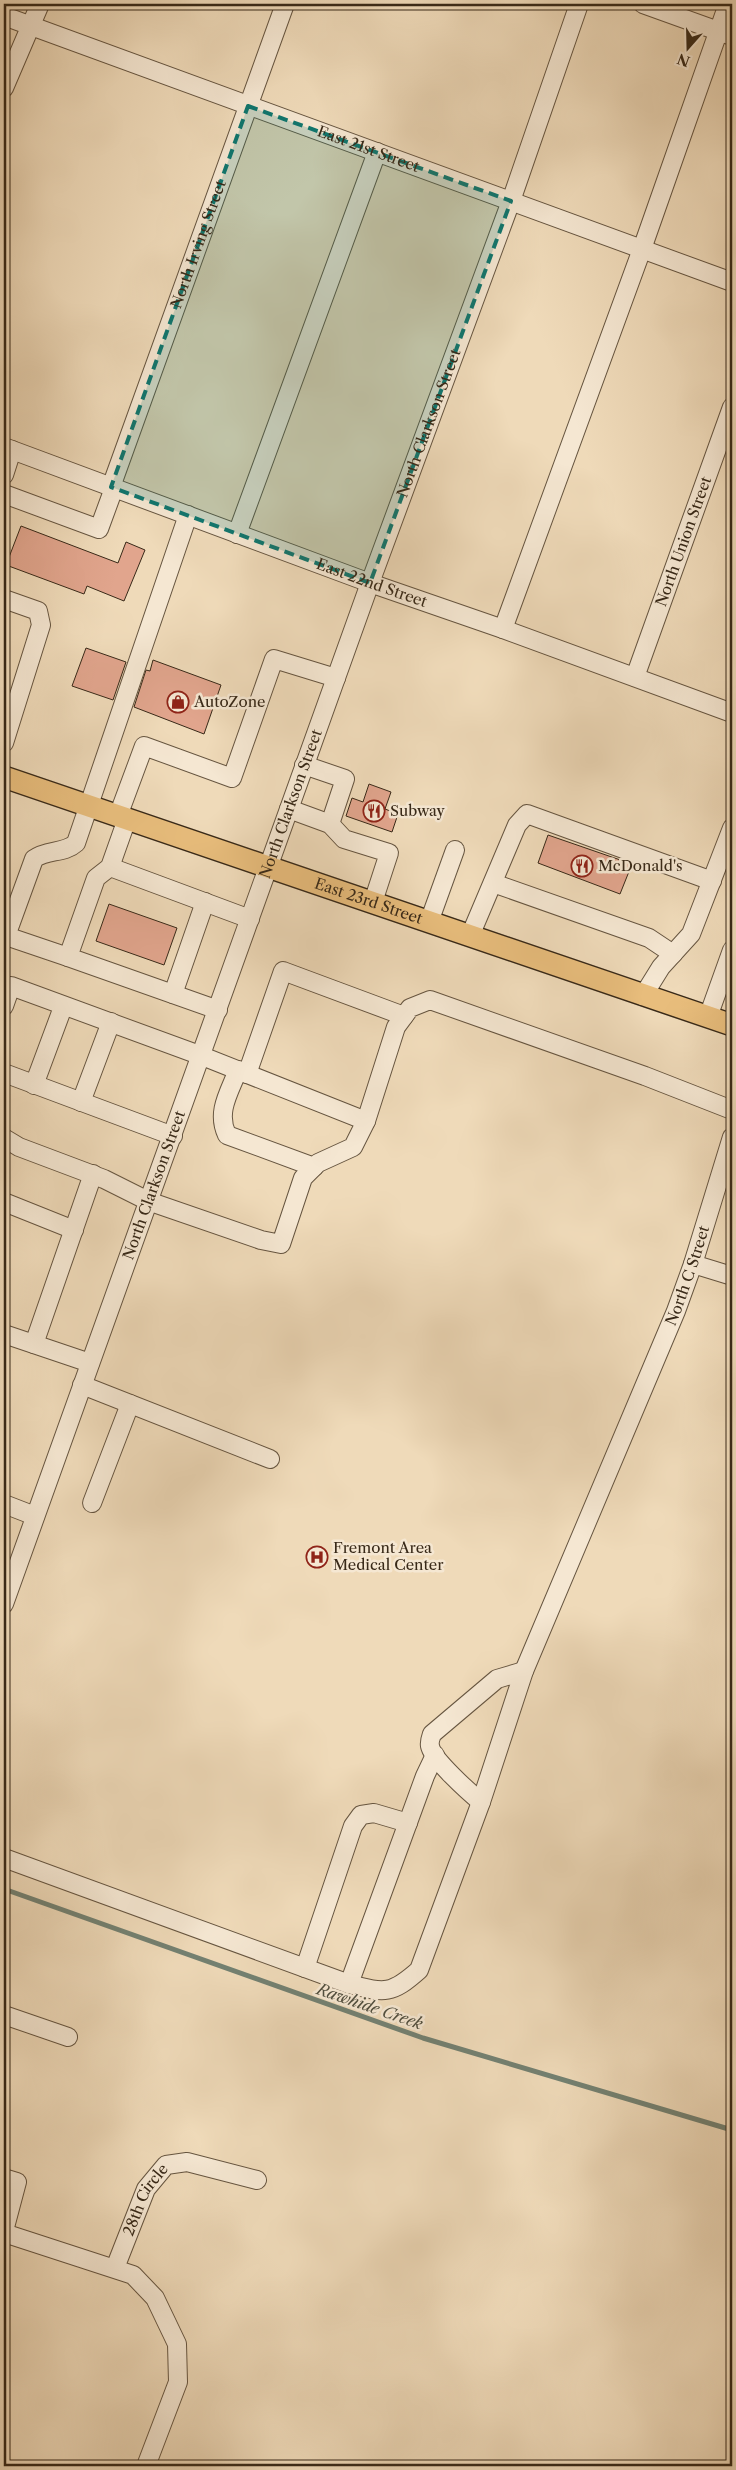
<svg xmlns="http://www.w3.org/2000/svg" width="736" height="2470" font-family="'Libre Caslon Text',serif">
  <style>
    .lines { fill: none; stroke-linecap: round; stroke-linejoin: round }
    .stream { stroke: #738172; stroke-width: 5 }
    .building { fill: #e1a58d; stroke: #382918 }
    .minor-casing { stroke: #665540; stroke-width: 20 }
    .major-casing { stroke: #382918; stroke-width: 24 }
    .minor { stroke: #f5e7d2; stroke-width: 18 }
    .major { stroke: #e8bd7c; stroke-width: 21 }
    .marked { fill: #0f766e; fill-opacity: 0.2; stroke: #0f766e; stroke-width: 4; stroke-dasharray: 10 6; stroke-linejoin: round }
    .labels { text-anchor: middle; stroke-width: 5; stroke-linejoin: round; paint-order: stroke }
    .street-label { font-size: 15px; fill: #382918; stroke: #f5e7d2 }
    .poi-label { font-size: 15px; fill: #382918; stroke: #f5e7d2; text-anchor: start }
    .water-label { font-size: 16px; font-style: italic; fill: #504e3e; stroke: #f5e7d2 }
  </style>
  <rect width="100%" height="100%" fill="#efdab9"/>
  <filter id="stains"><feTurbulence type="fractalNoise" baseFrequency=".004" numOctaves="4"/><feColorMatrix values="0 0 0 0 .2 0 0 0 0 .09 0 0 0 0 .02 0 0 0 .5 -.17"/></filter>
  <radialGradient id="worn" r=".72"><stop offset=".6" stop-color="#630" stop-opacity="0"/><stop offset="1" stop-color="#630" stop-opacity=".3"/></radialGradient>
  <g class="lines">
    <polyline class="stream" points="4,1889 423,2038 732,2130"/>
  </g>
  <g class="building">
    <polygon points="21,526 118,563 126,542 145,550 124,601 87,586 84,594 6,565"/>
    <polygon points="86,648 126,662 113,700 72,686"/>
    <polygon points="153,660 221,685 204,734 134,707 146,670 150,671"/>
    <polygon points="369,784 391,792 385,809 398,814 392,832 346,816 352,798 363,802"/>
    <polygon points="548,835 632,864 620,894 538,863"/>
    <polygon points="109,904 177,928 164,965 96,941"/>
  </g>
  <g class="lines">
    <g class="minor-casing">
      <g id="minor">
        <polyline points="643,4 732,36"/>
        <path id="s1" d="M4,16L732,282"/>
        <polyline points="4,88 40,4"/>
        <path id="s2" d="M4,447L370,583L503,629L732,713"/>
        <polyline points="4,475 12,450"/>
        <path id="s3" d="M111,487L285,4"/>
        <polyline points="4,494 99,529 114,488"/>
        <polyline points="237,534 377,152"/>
        <polyline points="4,599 38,611 41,625 4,743"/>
        <polyline points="503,629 642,249 728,4"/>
        <path id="s4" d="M635,677L732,407"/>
        <polyline points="304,765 345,779 330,824"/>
        <polyline points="289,809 330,824 344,839 389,853 373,902"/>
        <polyline points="118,816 144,746 232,778 274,659 336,678"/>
        <polyline points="127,819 110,867 96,878 68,957 218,1010"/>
        <polyline points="110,867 250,919"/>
        <polyline points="493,883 649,938 673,954"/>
        <polyline points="429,922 455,850"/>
        <polyline points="470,936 517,825 527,814 712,881"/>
        <path d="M68,957L6,936L34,859C47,849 64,854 76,843L188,515"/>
        <polyline points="173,994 205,902"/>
        <polyline points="643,996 661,967 691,934 732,828"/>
        <polyline points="4,1006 11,986 202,1056 366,1121"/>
        <polyline points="708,1017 732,950"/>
        <path d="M238,1070C229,1093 216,1112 227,1135L314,1167"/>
        <polyline points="4,1073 173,1136"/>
        <polyline points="247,1074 283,971 404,1016"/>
        <polyline points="34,1085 63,1007"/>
        <polyline points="81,1102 111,1022"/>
        <polyline points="4,1138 19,1147 104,1179 148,1201 261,1240 281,1244 303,1178 318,1163 353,1147 366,1121 396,1027 410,1008 430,1000 645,1076 732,1110"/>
        <polyline points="4,1202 74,1230"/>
        <polyline points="693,1264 732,1276"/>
        <polyline points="4,1334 90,1363"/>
        <polyline points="34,1344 93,1174"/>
        <polyline points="82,1385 270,1459"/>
        <polyline points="92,1503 130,1404"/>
        <polyline points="4,1504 35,1516"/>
        <path id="s5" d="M4,1604L370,583L511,201L579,4"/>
        <path d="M481,1802C470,1793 432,1759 430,1746C429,1742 431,1737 432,1734L497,1679L524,1671"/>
        <path id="s6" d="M4,1858L349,1984C385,1993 391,1995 419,1970L481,1802L524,1671L676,1311L693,1264L732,1137"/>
        <polyline points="305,1968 353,1826 361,1815 374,1813 408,1823"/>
        <polyline points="349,1984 425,1776 435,1755"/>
        <polyline points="4,2015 68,2037"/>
        <polyline points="4,2178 17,2182 4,2231"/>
        <polyline points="4,2233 133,2275 155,2298 177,2344 178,2382 146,2466"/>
        <path id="s7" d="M115,2268L146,2189L166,2165L187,2162L257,2180"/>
      </g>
    </g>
    <g class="major-casing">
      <g id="major">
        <path id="s8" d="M4,777L732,1025"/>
      </g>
    </g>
    <use href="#minor" class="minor"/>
    <use href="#major" class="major"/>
  </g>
  <path class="marked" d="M248,106L511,201L370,583L111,487Z"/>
  <defs>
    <g id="shop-ring" transform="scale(1.125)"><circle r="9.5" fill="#f5e7d2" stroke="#8f2418" stroke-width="1.5"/><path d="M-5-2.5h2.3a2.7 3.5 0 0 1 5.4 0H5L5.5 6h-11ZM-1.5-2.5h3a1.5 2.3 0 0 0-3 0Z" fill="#8f2418"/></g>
    <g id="restaurant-ring" transform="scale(1.125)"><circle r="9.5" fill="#f5e7d2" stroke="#8f2418" stroke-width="1.5"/><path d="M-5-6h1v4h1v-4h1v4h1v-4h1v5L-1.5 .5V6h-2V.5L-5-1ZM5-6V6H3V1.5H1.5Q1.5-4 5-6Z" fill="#8f2418"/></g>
    <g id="hospital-ring" transform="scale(1.125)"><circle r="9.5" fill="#f5e7d2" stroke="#8f2418" stroke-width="1.5"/><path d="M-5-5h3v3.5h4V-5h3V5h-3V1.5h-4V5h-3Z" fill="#8f2418"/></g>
  </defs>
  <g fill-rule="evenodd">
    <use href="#shop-ring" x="178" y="702"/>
    <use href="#restaurant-ring" x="374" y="811"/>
    <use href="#restaurant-ring" x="582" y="866"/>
    <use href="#hospital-ring" x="317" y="1557"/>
  </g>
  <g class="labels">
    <g class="street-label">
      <text dy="5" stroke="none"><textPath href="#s1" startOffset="388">East 21st Street</textPath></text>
      <text dy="5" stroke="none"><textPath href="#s3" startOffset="258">North Irving Street</textPath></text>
      <text dy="5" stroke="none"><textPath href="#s5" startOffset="1255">North Clarkson Street</textPath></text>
      <text dy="5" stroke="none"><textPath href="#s4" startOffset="144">North Union Street</textPath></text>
      <text dy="5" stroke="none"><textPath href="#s2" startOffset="392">East 22nd Street</textPath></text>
      <text dy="5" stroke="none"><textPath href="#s5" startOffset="850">North Clarkson Street</textPath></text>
      <text dy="5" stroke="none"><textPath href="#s8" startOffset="385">East 23rd Street</textPath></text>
      <text dy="5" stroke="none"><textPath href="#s5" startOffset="445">North Clarkson Street</textPath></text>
      <text dy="5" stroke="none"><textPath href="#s6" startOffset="1189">North C Street</textPath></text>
      <text dy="5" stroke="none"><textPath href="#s7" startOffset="75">28th Circle</textPath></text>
    </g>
    <g class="poi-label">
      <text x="194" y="707">AutoZone</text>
      <text x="390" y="816">Subway</text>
      <text x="598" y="871">McDonald's</text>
      <text x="333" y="1553">Fremont Area<tspan x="333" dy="17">Medical Center</tspan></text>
    </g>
    <g class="water-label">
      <text transform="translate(370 2006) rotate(19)" y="6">Rawhide Creek</text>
    </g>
  </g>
  <rect width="736" height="2470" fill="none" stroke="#efdab9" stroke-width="20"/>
  <rect x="5" y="5" width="726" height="2460" fill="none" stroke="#382918" stroke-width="2.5"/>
  <rect x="10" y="10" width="716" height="2450" fill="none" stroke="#382918"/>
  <g transform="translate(688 48) rotate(200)" stroke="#f5e7d2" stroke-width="4" paint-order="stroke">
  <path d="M0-4L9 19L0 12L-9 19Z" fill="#382918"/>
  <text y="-8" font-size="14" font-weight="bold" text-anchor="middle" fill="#382918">N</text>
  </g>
  <rect width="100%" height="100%" filter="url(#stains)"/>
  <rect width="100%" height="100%" fill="url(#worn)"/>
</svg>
